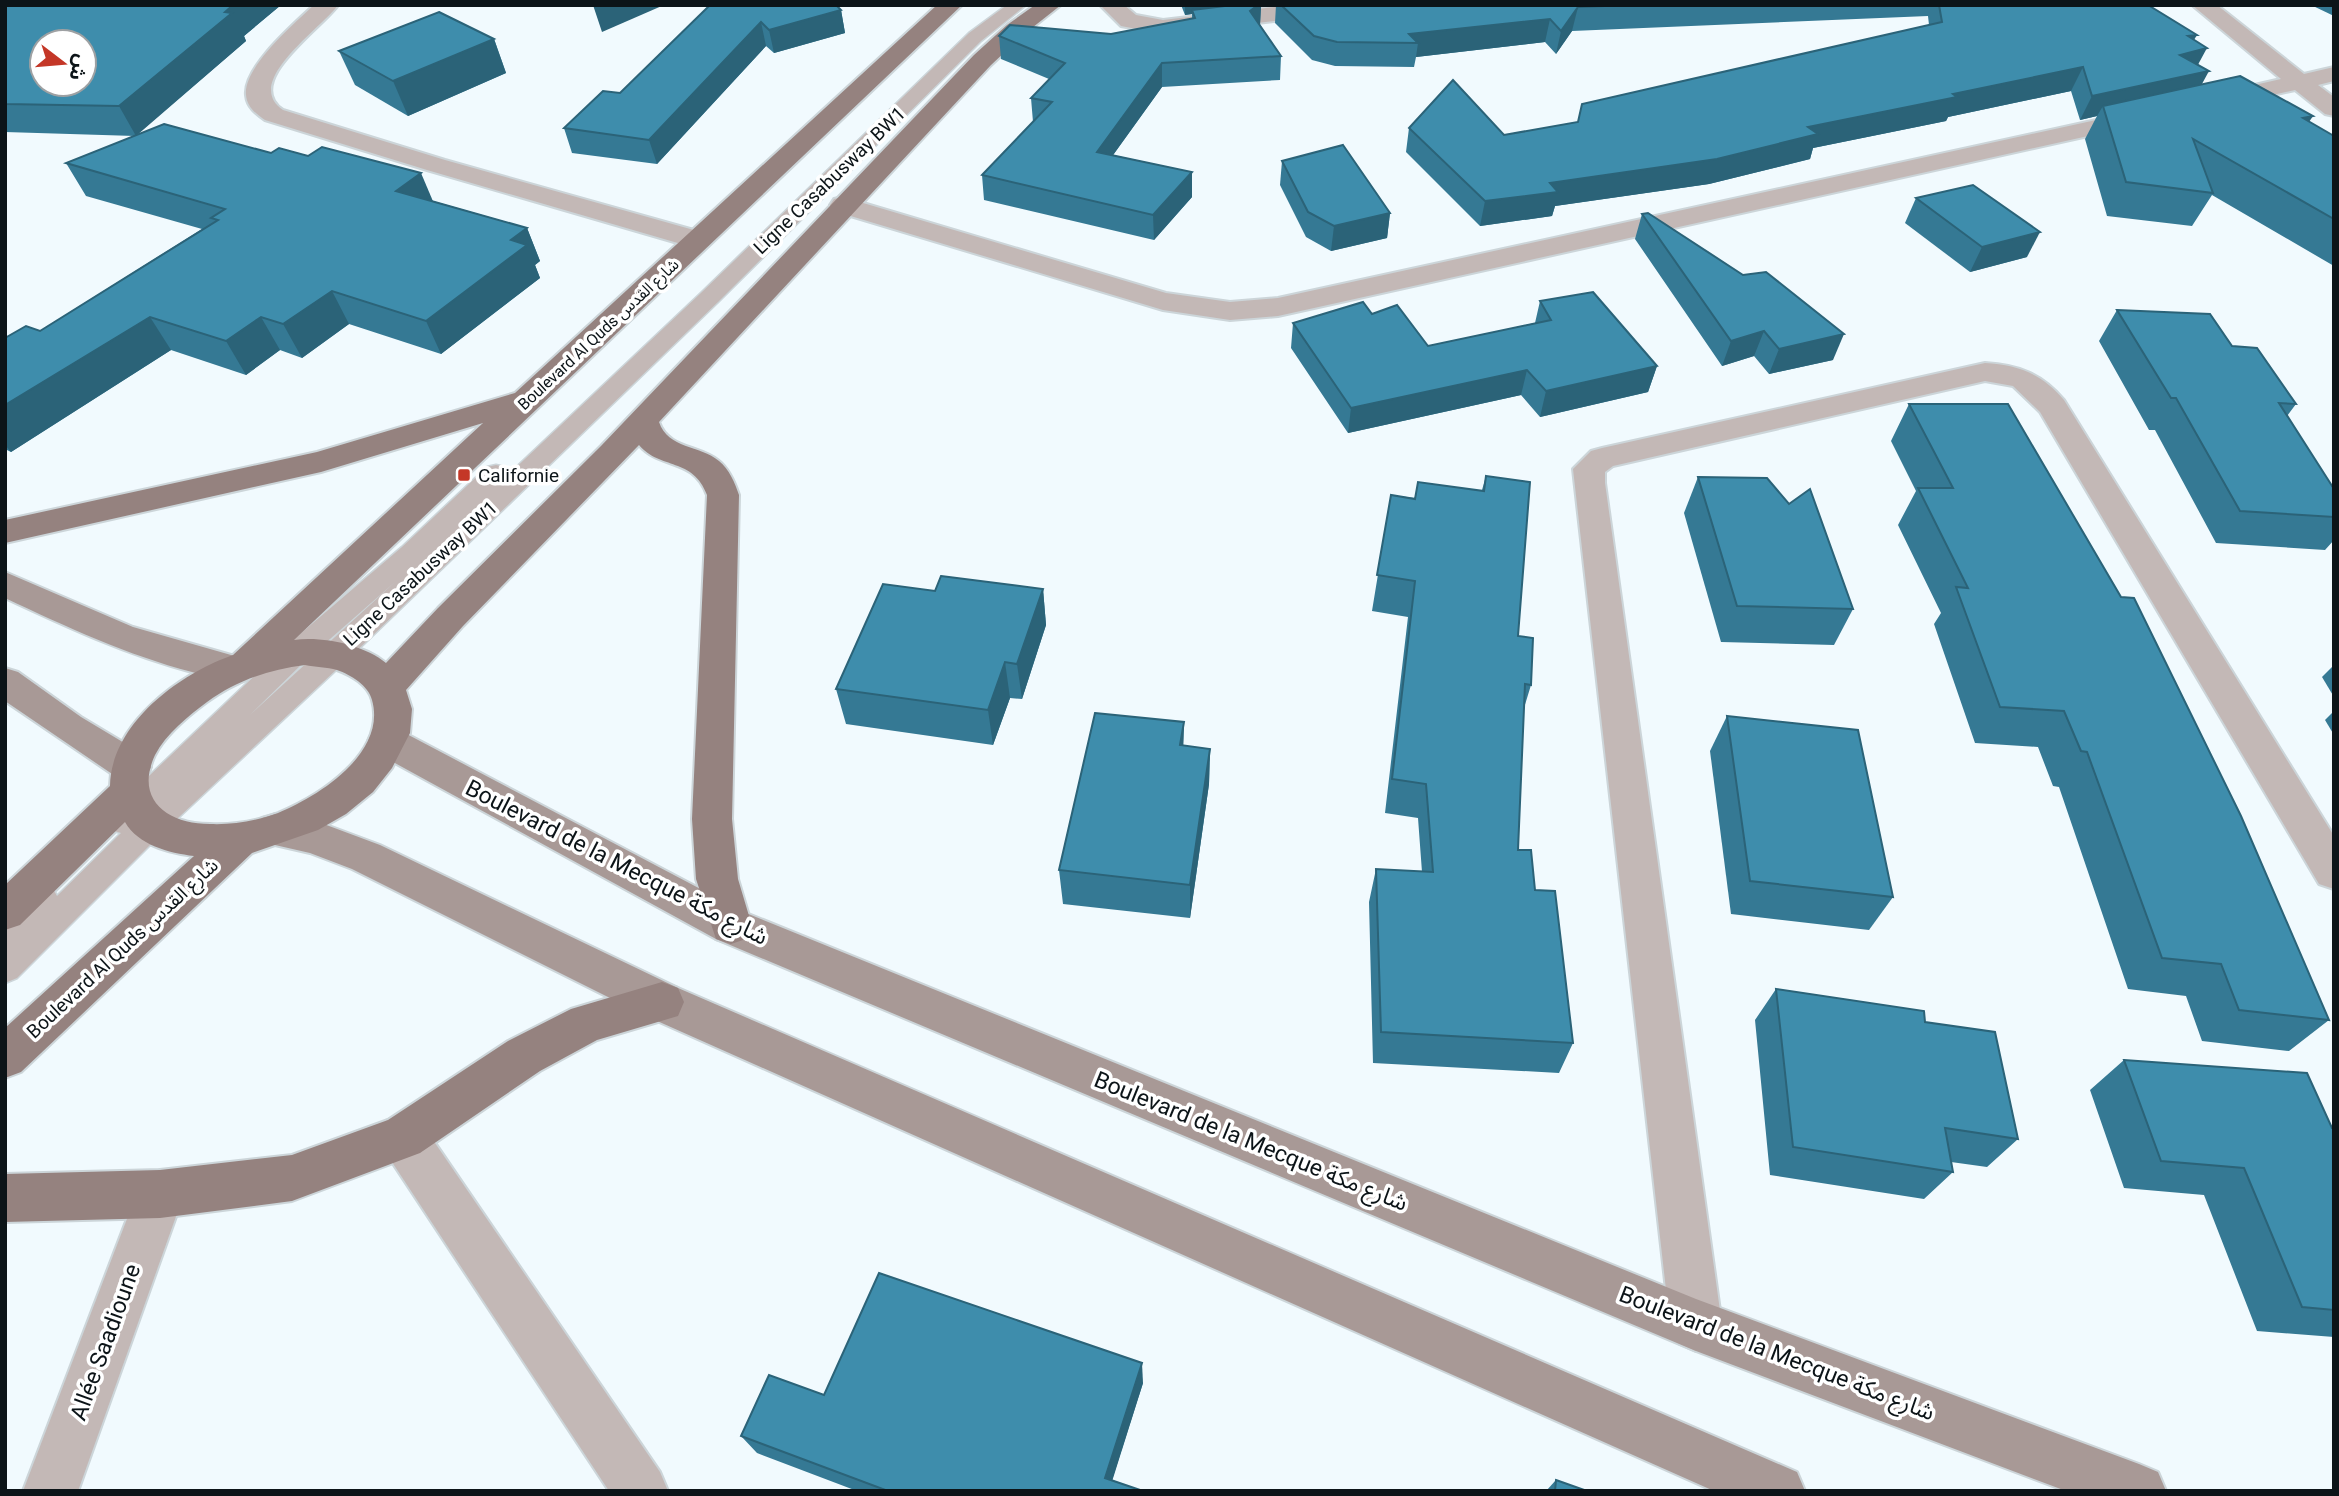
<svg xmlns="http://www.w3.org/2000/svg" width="2339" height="1496" font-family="Roboto,'Noto Sans Arabic',sans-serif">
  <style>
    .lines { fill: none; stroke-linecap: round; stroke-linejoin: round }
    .service-casing { stroke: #ccd5d9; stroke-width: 3 }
    .minor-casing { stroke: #ccd5d9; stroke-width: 4 }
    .secondary-casing { stroke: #ccd5d9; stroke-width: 4 }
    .primary-casing { stroke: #ccd5d9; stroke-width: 4 }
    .service { fill: #c3b8b6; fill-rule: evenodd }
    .minor { fill: #c3b8b6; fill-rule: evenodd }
    .secondary { fill: #a89996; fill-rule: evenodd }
    .primary { fill: #95827f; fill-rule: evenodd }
    .wall { fill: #357994 }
    .shaded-wall { fill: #2b6378 }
    .building { fill: #3e8dac; stroke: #2b6378; stroke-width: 2; fill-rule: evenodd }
    .poi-dot { fill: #c43727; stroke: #fff; stroke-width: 2.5 }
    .labels { text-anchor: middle; stroke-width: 7; stroke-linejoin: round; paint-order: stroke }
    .far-street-label { font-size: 16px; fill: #0c1418; stroke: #fff }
    .street-label { font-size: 19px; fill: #0c1418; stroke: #fff }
    .poi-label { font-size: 19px; fill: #0c1418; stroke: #fff; text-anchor: start }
    .near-street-label { font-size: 23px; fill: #0c1418; stroke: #fff }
  </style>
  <rect width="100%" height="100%" fill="#f1fafe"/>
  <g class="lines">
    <g class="service-casing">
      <path id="service" d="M1007,5H1026L981,41L718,302L367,641L162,833L17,978L5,983V914C21,899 30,881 53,889L57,896L121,833L111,830L107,821L111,812L286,646L402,547L487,467L496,465L505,467L509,473L506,477L702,292L969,33ZM395,582L250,715L306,660Z"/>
    </g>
    <g class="minor-casing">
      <g id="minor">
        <path d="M314,5H338C322,28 241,82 283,110L445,160L708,234L712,240L708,246L698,248L688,246L427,170L265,120C256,114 247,107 246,95C243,67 295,23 314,5Z"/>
        <polygon points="1100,5 1124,5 1136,15 1163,20 1291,5 1361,5 1358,10 1350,12 1163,34 1121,26"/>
        <polygon points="2192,5 2217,5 2304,74 2334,67 2334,81 2318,85 2334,97 2334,116 2325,114 2295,90 2215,108 2206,106 2203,101 2206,96 2281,79"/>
        <polygon points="2142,110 2151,112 2154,117 2151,122 1278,316 1230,320 1163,310 834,211 830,205 834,199 843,197 1166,293 1230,302 1278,298"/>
        <path d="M1985,363C2019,365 2042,374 2064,400L2334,836V889L2319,884L2040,412L2013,386L1985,381L1613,466L1605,472V483L1722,1325L1714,1343L1696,1351L1678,1343L1670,1325L1573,469L1591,451L1602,448Z"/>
        <polygon points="403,1115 420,1121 660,1472 668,1491 609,1491 386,1153 379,1137 386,1121"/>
        <polygon points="160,1170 177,1177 184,1194 78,1491 23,1491 143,1177"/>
      </g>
    </g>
    <g class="secondary-casing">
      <g id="secondary">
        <path d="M5,572L133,627L245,659L250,669L245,679C227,684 211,677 192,672C127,655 67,627 5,598Z"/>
        <polygon points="5,668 18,672 81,717 146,756 151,767 146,778 132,782 118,778 5,701"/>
        <polygon points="387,726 401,731 746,913 1696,1299 2139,1464 2158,1472 2166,1491 2066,1491 1696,1351 716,939 373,751 368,741 373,731"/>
        <polygon points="276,814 313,820 380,845 678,988 1797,1472 1805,1491 1714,1491 646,1016 352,869 310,853 262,842 256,830 262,818"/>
      </g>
    </g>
    <g class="primary-casing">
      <g id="primary">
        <path d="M937,5H962L294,640C323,636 364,645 386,663L438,608L601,446L974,55L1007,25L1035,5H1061L1023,35L991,65L659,422C668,449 700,445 719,461C729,469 735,483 739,495L732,819L738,879L752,926L746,939L731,944L716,939L696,879L692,819L707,495C693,457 660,470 639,445L463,626L406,690L412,709L410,733L392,768L373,792L346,814L318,830L252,853L21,1072L5,1078V1028L194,856C169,853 138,845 125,822L20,925L5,930V885L110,786C111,724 179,674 233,655L483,423L321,472L5,543V520L317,452L515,393ZM305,665C315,667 327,667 337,670C351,675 368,685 372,700C387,753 319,796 278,813C257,821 232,825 210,824C168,824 134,800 155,755C166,734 188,716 207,702C237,680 268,670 305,665Z"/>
        <polygon points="662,982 678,988 684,1002 678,1016 597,1040 540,1071 420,1153 292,1201 160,1218 5,1222 5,1174 160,1170 292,1155 388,1120 508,1041 571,1009"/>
      </g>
    </g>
    <use href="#service" class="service"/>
    <use href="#minor" class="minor"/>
    <use href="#secondary" class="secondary"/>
    <use href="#primary" class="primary"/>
  </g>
  <g class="wall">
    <polygon points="5,5 281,5 244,36 246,41 136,135 433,201 527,228 540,261 535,265 540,278 441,354 349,324 302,358 280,350 246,375 171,350 11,452 5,449 5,338 40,331 202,229 86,196 66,163 135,136 5,132"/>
    <polygon points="710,5 841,10 845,33 774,53 766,46 657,164 572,153 564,128 620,93"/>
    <polygon points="1181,5 1266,5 1261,6 1260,25 1281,56 1280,80 1162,87 1113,155 1192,172 1192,197 1154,240 984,200 982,175 1033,122 1031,98 1049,79 1001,59 999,36 1111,34 1192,19 1192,14 1185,15"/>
    <polygon points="1276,5 2148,5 2194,40 2202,85 2309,122 2334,136 2334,266 2212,195 2192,226 2107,216 2085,139 2097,116 2080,120 2071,91 1948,117 1946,121 1813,148 1810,159 1709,184 1555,206 1552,216 1480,226 1406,152 1409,128 1504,135 1577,122 1929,25 1928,16 1572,31 1556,54 1545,42 1416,57 1414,67 1335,66 1312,60 1275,23"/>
    <polygon points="2311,5 2334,5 2334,16"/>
    <polygon points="494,39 506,73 408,116 355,85 339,51"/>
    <polygon points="1282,161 1390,213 1387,238 1331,251 1306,237 1280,185"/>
    <polygon points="1916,198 2027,257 1970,272 1905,223"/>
    <polygon points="1642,214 1833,360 1769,374 1754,356 1722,366 1635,239"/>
    <polygon points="1540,301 1657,366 1648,392 1540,417 1521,395 1348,433 1291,348 1293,323 1372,314 1428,346 1535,323"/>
    <polygon points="2117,310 2232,346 2296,404 2287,416 2334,489 2334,540 2325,550 2216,543 2155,430 2149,430 2099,341"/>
    <polygon points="1909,404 2329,1020 2289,1051 2202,1041 2186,996 2128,989 2059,787 2053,786 2038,747 1975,743 1934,624 1941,613 1898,525 1916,491 1891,441"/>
    <polygon points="1486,476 1518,636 1531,685 1524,708 1518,850 1535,890 1573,1043 1559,1073 1373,1063 1369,902 1376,869 1422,872 1418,818 1385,813 1408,617 1372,611 1391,495 1415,498 1482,490"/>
    <polygon points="1698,477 1853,609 1834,645 1721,642 1684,513"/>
    <polygon points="1043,589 1046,625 1022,699 1010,698 993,745 846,724 836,689 935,591"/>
    <polygon points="2334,665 2334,697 2322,677"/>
    <polygon points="2334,711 2334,735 2325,720"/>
    <polygon points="1727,716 1893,897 1869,930 1731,914 1710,751"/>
    <polygon points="1184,722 1183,746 1210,749 1209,784 1190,918 1063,904 1059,870"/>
    <polygon points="1776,989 1925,1022 2018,1139 1987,1167 1951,1162 1953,1172 1924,1199 1770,1175 1755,1020"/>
    <polygon points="2124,1060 2334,1128 2334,1337 2257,1331 2204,1195 2124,1188 2090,1090"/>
    <polygon points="1143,1383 1112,1480 1143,1491 857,1491 757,1453 741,1436 824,1395"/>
    <polygon points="1556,1480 1587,1491 1546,1491"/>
  </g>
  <g class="shaded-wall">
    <polygon points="233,5 281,5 244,36 246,41 136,136 119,106"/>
    <polygon points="593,5 664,5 602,32"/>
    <polygon points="1185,5 1266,5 1261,6 1260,25 1192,10 1192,14 1185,15"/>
    <polygon points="1578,7 1572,31 1556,54 1561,31"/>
    <polygon points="841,10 845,33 774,53 769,30"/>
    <polygon points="1550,19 1545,42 1416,57 1418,43 1409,34"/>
    <polygon points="761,22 766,46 657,164 649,140"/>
    <polygon points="2197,35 2186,53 2207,48 2194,72 2167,79 2188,36"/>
    <polygon points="494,39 506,73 408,116 393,81"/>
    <polygon points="1162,63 1162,87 1098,176 1097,152"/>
    <polygon points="2083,67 2071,91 1948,117 1946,121 1813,148 1810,159 1709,184 1555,206 1552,216 1480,226 1485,201 1550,183 1808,127 1953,94"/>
    <polygon points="2209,71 2196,95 2103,106 2097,116 2080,120 2092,96"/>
    <polygon points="2313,116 2291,149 2303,118"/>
    <polygon points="1192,172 1192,197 1154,240 1153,215"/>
    <polygon points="421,173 435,206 396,191"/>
    <polygon points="1390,213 1387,238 1331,251 1334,226"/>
    <polygon points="527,228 540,261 535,265 540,278 441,354 426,321 511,240"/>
    <polygon points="2040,232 2027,257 1970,272 1982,247"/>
    <polygon points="332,291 349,324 302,358 283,324"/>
    <polygon points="150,317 171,350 11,452 5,445 5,405"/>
    <polygon points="261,317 280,350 246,375 226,341"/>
    <polygon points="1764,331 1754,356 1722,366 1731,341"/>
    <polygon points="1844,334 1833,360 1769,374 1779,349"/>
    <polygon points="1657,366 1648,392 1540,417 1546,391"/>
    <polygon points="1527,370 1521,395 1348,433 1351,408"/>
    <polygon points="1043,589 1046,625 1022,699 1017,664"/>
    <polygon points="1005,662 1010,698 993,745 988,710"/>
    <polygon points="1184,722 1183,757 1180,745"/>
    <polygon points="1210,749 1209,784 1190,918 1190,885"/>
    <polygon points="1142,1363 1143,1383 1109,1491 1105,1478"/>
  </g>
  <g class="building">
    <path d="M5,5H233L225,12L232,13L119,106L5,104ZM42,42H84V84H42Z"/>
    <polygon points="710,5 836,5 841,10 769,30 761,22 649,140 564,128 603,91 620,93"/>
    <polygon points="1233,5 1258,5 1250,11 1281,56 1162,63 1097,152 1192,172 1153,215 982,175 1052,102 1031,98 1065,63 999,36 1010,25 1111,34 1195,18 1192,10"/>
    <polygon points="1281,5 1631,5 1578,7 1561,31 1550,19 1409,34 1418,43 1337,42 1314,36"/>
    <polygon points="1939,5 2148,5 2197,35 2188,36 2207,48 2180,55 2209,71 2092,96 2083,67 1953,94 1957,97 1808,127 1818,134 1717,159 1550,183 1558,192 1485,201 1409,128 1453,80 1504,135 1578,122 1582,104 1942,22"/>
    <polygon points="439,12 494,39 393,81 339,51"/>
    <polygon points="2240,76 2313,116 2303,118 2334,136 2334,219 2193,139 2213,193 2126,182 2103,106"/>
    <polygon points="164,124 271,153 279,148 308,156 322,147 421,173 396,191 527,228 511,240 527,245 426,321 332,291 283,324 261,317 226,341 150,317 5,405 5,338 26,326 40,331 218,220 211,218 225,209 66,163"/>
    <polygon points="1343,145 1390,213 1334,226 1308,212 1282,161"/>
    <polygon points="1973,185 2040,232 1982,247 1916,198"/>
    <polygon points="1648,213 1743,275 1766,272 1844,334 1779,349 1764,331 1731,341 1642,214"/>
    <polygon points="1593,292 1657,366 1546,391 1527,370 1351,408 1293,323 1363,302 1372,314 1397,305 1428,346 1551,320 1540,301"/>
    <polygon points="2117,310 2210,314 2232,346 2257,348 2296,404 2279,403 2334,489 2334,517 2240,511 2176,398 2171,398"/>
    <polygon points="1909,404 2008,404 2121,597 2134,598 2241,816 2329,1020 2239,1010 2221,964 2162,958 2087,752 2081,751 2064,711 2000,707 1956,587 1968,588 1918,488 1953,488"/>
    <polygon points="1486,476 1530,482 1518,636 1533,638 1531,685 1525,684 1518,850 1531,850 1535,890 1555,891 1573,1043 1381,1032 1376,869 1433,872 1426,784 1392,779 1415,581 1377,575 1391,495 1415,499 1418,482 1484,491"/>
    <polygon points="1698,477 1767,478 1789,504 1810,489 1853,609 1737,606"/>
    <polygon points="941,576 1043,589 1017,664 1005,662 988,710 836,689 883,584 935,591"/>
    <polygon points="1095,713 1184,722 1180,745 1210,749 1190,885 1059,870"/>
    <polygon points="1727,716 1858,730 1893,897 1750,881"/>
    <polygon points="1776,989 1924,1011 1925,1022 1995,1032 2018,1139 1945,1128 1953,1172 1793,1147"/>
    <polygon points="2124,1060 2307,1073 2332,1128 2334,1128 2334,1310 2302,1307 2244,1168 2161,1161"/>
    <polygon points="879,1273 1142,1363 1105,1478 1143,1491 888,1491 741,1436 769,1375 824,1395"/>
    <polygon points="1556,1480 1587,1491 1555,1491"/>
  </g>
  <rect class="poi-dot" x="457" y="468" width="14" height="14" rx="3.5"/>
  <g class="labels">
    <g class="far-street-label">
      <text transform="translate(598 334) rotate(-43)" y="6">Boulevard Al Quds شارع القدس</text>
    </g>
    <g class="street-label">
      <text transform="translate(829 180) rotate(-44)" y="7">Ligne Casabusway BW1</text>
      <text transform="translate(420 573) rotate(-43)" y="7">Ligne Casabusway BW1</text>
      <text transform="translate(122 948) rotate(-43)" y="7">Boulevard Al Quds شارع القدس</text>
    </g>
    <g class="poi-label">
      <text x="478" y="482">Californie</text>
    </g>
    <g class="near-street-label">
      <text transform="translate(617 862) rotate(27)" y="8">Boulevard de la Mecque شارع مكة</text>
      <text transform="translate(1251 1141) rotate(22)" y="8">Boulevard de la Mecque شارع مكة</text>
      <text transform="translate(105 1342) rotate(-70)" y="8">Allée Saadioune</text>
      <text transform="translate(1777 1353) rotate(21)" y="8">Boulevard de la Mecque شارع مكة</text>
    </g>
  </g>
  <rect width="2339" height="1496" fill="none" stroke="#0c1418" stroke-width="14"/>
  <g transform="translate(63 63) rotate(106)"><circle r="33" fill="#ffffff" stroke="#9ea1a3" stroke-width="2"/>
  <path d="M0-5L12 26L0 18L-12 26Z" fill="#c43727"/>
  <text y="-10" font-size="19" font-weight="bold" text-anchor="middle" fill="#0c1418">ش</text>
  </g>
</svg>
